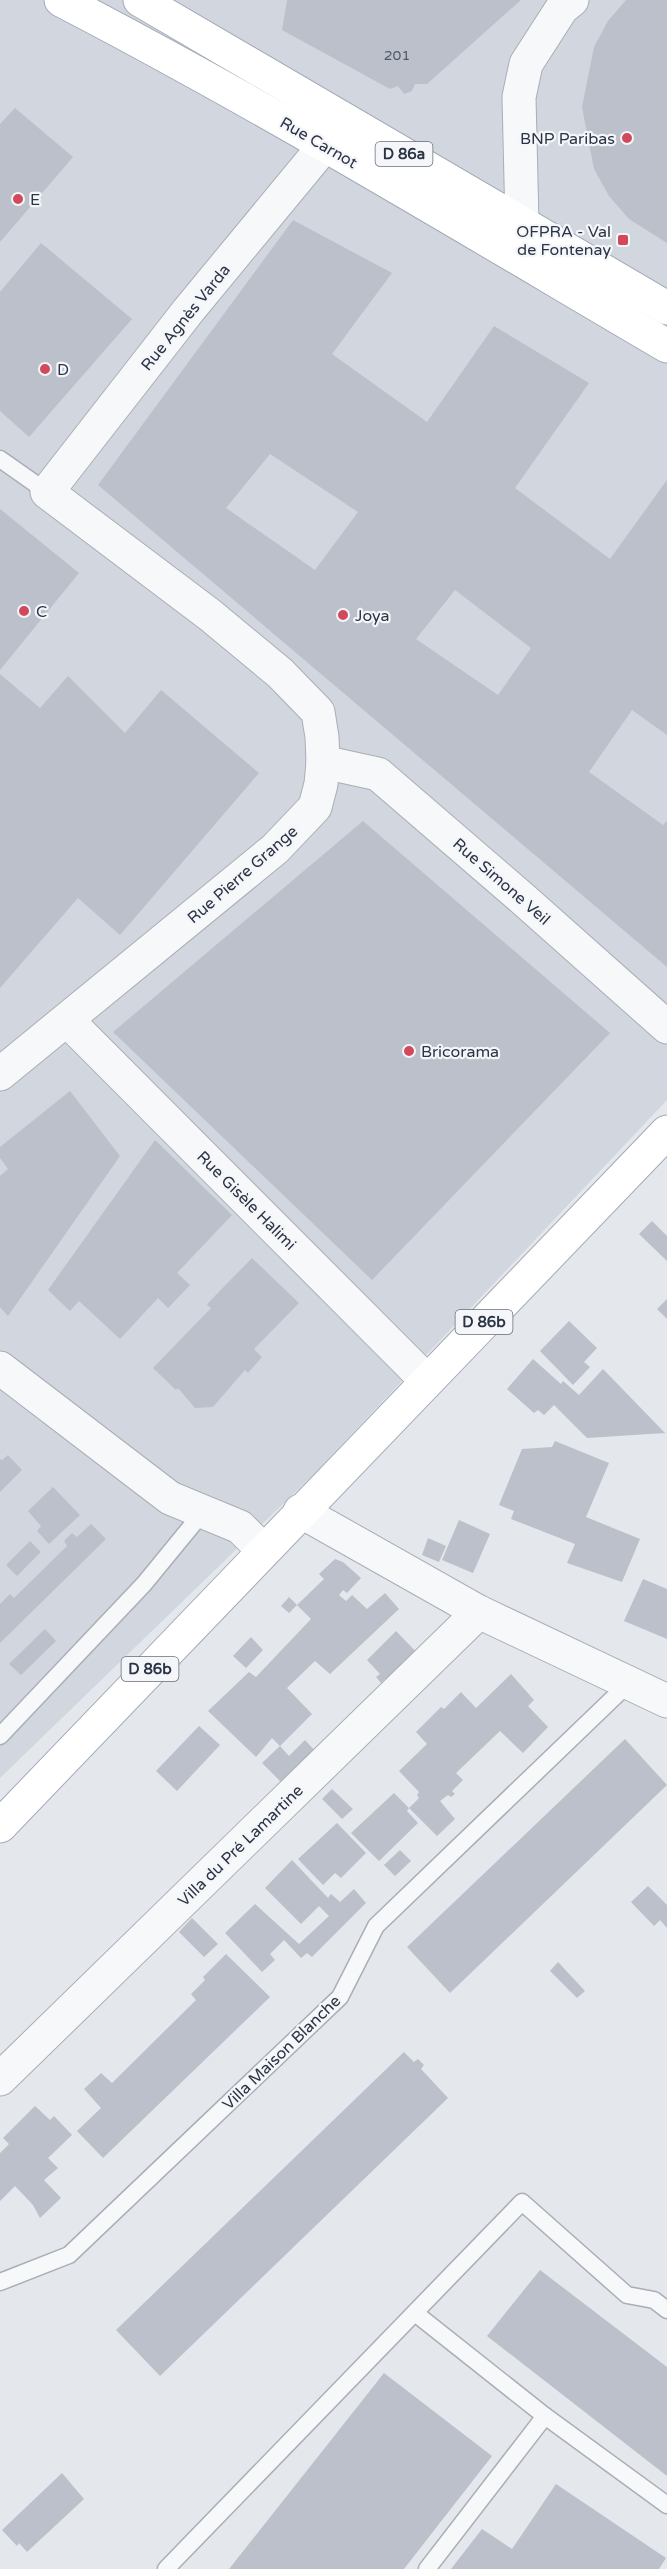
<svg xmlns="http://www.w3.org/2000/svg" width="667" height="2569" font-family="'Varela Round',sans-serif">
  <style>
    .built { fill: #d2d6de }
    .building { fill: #bbc0ca; fill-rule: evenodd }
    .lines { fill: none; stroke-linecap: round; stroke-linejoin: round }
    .lane-casing { stroke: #a9aeb7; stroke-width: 19 }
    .street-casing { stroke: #a9aeb7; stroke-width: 35 }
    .primary-casing { stroke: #a3abb8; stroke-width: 35 }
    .lane { stroke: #f7f8fa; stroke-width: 16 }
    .street { stroke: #f7f8fa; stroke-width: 33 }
    .primary { stroke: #fff; stroke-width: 33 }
    .poi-dot { fill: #d1495b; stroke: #f4f6f9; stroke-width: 2 }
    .labels { text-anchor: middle; stroke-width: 4.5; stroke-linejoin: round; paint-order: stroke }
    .number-label { font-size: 14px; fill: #4f5766 }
    .shield { fill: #f4f6f9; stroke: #676e7b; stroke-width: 1.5 }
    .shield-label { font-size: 15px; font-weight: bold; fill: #2b3445 }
    .poi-label { font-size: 16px; fill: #2b3445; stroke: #f4f6f9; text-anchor: start }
    .street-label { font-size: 16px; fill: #2b3445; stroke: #f4f6f9 }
  </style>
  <rect width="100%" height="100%" fill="#e4e7ec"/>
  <polygon class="built" points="0,0 667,0 667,1100 315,1473 0,1778"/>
  <g class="building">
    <polygon points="287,0 521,0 427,84 415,84 412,91 404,94 398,86 390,89 282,30"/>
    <polygon points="626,0 667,0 667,243 629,219 609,196 594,169 582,107 594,47 608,21"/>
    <polygon points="15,108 73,157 0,242 0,124"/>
    <path d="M293,220L392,273L332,354L427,422L494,326L589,383L515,488L610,559L667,480V735L632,710L589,772L663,825L667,821V967L98,485ZM270,454L358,512L315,570L226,508ZM455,590L531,648L498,695L416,639Z"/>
    <polygon points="41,243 132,319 29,437 0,411 0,292"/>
    <polygon points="0,509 79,573 0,670"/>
    <polygon points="0,674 40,708 68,676 125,733 161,690 259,773 120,935 78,898 0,988"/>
    <polygon points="363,821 610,1033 372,1280 113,1032"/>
    <polygon points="70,1091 120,1156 8,1316 0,1307 0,1176 8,1169 0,1158 0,1147"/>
    <polygon points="155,1140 232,1215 177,1273 190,1285 168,1308 158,1298 120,1339 79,1301 70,1311 48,1290"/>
    <polygon points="652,1221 667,1236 667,1261 639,1234"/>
    <polygon points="252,1258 299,1303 254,1349 262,1357 248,1373 245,1370 213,1407 195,1408 178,1388 176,1390 153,1368 211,1308 207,1305 209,1302"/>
    <polygon points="667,1299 667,1319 657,1309"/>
    <polygon points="569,1321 597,1348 584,1362 590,1367 573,1385 540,1351"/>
    <polygon points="533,1359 561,1384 563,1381 579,1395 603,1369 665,1433 587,1438 554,1405 544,1415 538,1410 534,1413 507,1389"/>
    <polygon points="555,1441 609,1463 586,1517 640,1539 622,1582 567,1563 575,1544 511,1519 514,1511 499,1505 522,1449 552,1447"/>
    <polygon points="8,1455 22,1470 0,1492 0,1459 2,1460"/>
    <polygon points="53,1487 80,1515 49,1544 37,1531 41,1526 28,1511"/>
    <polygon points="459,1520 490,1534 473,1573 442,1560"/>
    <polygon points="91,1524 106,1539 0,1643 0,1604 10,1594 14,1598 67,1546 64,1541 72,1533 77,1537"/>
    <polygon points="428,1538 446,1546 439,1562 422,1555"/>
    <polygon points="30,1541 41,1552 17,1576 6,1565"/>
    <polygon points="335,1559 343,1562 361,1578 347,1593 343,1590 339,1595 346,1601 352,1595 367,1609 385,1593 399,1609 330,1674 315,1661 287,1688 312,1714 280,1746 272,1738 256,1757 208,1711 249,1672 256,1677 311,1619 297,1605 289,1613 281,1606 289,1597 297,1605 324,1579 319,1574"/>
    <polygon points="643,1579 667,1589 667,1639 624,1621"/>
    <polygon points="45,1629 56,1641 21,1675 9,1664"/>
    <polygon points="396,1631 422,1658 393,1686 385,1679 381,1683 376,1677 380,1674 367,1660"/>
    <polygon points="251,1637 263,1650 246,1668 233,1656"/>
    <polygon points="511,1674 534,1700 528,1706 548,1727 523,1753 500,1731 456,1773 463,1780 452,1791 455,1794 451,1797 448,1795 440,1801 455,1819 437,1836 409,1808 419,1798 417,1795 419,1792 399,1771 427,1744 416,1732 441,1707 444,1709 461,1692 476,1708"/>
    <polygon points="199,1726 220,1745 177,1791 156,1771"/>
    <polygon points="625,1739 667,1785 450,1993 407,1947"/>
    <polygon points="305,1740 318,1754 289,1790 262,1763 280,1746 289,1756"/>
    <polygon points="332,1789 353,1809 342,1819 322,1799"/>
    <polygon points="394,1793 409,1808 407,1811 418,1823 379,1861 351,1833"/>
    <polygon points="337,1823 366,1853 341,1878 335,1873 323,1885 298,1859"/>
    <polygon points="400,1850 411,1861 395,1876 384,1865"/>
    <polygon points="292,1860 328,1898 331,1894 340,1902 354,1889 366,1903 312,1957 307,1953 301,1958 284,1940 270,1954 275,1960 262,1972 225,1933 255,1904 299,1944 329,1916 319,1906 301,1924 265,1888"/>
    <polygon points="648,1886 667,1905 667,1928 660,1920 654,1926 631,1902"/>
    <polygon points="192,1918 218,1944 204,1957 179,1932"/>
    <polygon points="226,1954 270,1997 103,2158 77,2131 101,2108 84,2089 101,2073 112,2083 196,2000 191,1994 205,1980 203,1977"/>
    <polygon points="558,1962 585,1991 577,1998 550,1971"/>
    <polygon points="404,2052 414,2062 418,2059 424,2065 421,2069 448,2098 160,2376 116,2330"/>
    <polygon points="35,2106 50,2120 54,2116 72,2135 48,2158 58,2168 44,2180 61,2198 40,2218 33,2205 15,2186 0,2201 0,2153 9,2144 3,2138"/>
    <polygon points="540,2270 667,2367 667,2476 487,2336"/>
    <polygon points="384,2373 492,2456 404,2569 229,2569"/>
    <polygon points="62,2473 84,2499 27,2552 19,2543 17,2546 2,2530"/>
    <polygon points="556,2484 666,2558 659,2569 451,2569 482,2529 512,2549"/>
  </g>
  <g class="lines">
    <g class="lane-casing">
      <g id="lane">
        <polyline points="0,459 47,492"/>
        <polyline points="0,1736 144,1584 203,1512"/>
        <polyline points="0,2282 69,2255 340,1997 376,1926 630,1682"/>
        <polyline points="415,2313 545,2416 667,2505"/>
        <polyline points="166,2569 522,2202 627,2295 654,2300 667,2310"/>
        <polyline points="427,2569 545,2416"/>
      </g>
    </g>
    <g class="street-casing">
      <g id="street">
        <polyline points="522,223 519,97 526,64 562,8 572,0"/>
        <polyline points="323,762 378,774 523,899 667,1027"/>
        <polyline points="67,1020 427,1381"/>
        <polyline points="0,1074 275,849 315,807 321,784 323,762 322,737 318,712 280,673 210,615 47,492 188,311 325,145"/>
        <polyline points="0,1368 170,1498 240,1527 263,1550"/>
        <polyline points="300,1511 479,1612 667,1701"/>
        <polyline points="0,2079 479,1612"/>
      </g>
    </g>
    <g class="primary-casing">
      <g id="primary">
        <path d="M61,0C267,107 466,228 667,346"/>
        <polyline points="140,0 667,308"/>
        <polyline points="0,1826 667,1132"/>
      </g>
    </g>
    <use href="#lane" class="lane"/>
    <use href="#street" class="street"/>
    <use href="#primary" class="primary"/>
  </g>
  <g class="poi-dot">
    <circle cx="627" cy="138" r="6"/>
    <circle cx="18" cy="199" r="6"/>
    <rect x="617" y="234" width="12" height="12" rx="3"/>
    <circle cx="45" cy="369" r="6"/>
    <circle cx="24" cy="611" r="6"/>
    <circle cx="343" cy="615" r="6"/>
    <circle cx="409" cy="1051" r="6"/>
  </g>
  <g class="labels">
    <g class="number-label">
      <text x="397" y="60">201</text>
    </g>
    <g class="shield">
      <rect x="375.5" y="142" width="57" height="24" rx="4.5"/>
      <rect x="455.5" y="1310" width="57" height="24" rx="4.5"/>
      <rect x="121.5" y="1657" width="57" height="24" rx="4.5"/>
    </g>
    <g class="shield-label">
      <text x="404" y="159">D 86a</text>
      <text x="484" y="1327">D 86b</text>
      <text x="150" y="1674">D 86b</text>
    </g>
    <g class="poi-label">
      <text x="615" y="144" text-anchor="end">BNP Paribas</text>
      <text x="30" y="205">E</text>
      <text x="611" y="237" text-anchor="end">OFPRA - Val<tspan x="611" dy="18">de Fontenay</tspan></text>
      <text x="57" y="375">D</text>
      <text x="36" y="617">C</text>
      <text x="355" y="621">Joya</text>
      <text x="421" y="1057">Bricorama</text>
    </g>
    <g class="street-label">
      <text transform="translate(319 142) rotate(30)" y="6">Rue Carnot</text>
      <text transform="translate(185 317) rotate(-51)" y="6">Rue Agnès Varda</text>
      <text transform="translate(242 874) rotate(-41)" y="6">Rue Pierre Grange</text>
      <text transform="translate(502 881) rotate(41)" y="6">Rue Simone Veil</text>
      <text transform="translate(247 1200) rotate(45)" y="6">Rue Gisèle Halimi</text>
      <text transform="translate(240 1845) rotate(-44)" y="6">Villa du Pré Lamartine</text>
      <text transform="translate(281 2052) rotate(-44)" y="6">Villa Maison Blanche</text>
    </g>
  </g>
</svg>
